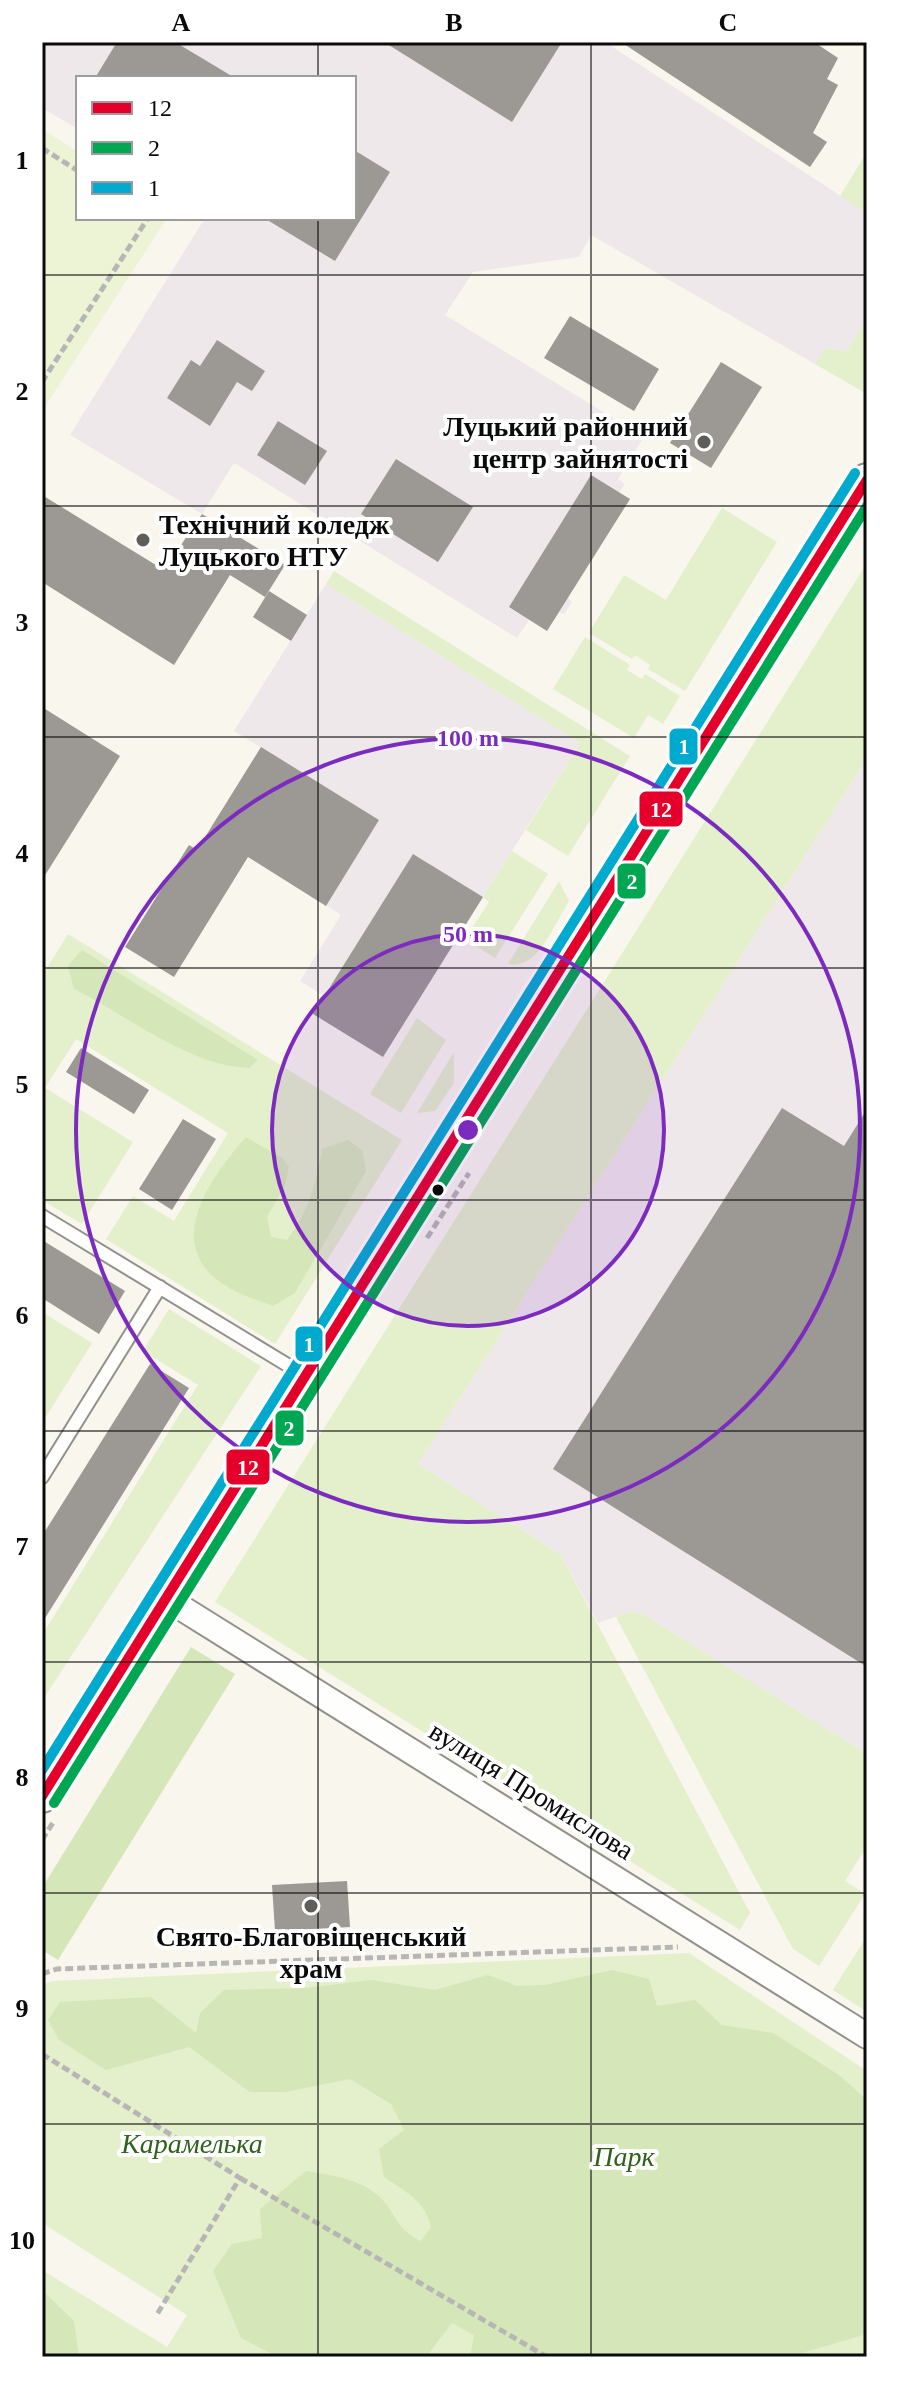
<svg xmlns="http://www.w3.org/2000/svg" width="909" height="2399" font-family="'Times New Roman',serif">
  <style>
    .industrial { fill: #efe8eb }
    .green { fill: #e4efcb }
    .forest { fill: #d5e7b9 }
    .pitch { fill: #edf3d5 }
    .building { fill: #9c9893 }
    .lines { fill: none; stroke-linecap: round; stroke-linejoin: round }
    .service-casing { stroke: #92908c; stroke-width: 16 }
    .minor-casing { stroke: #92908c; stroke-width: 28 }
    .tertiary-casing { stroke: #92908c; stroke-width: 36 }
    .path { stroke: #b7b6b5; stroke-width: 5; stroke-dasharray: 8 4; stroke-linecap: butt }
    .service { stroke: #fefefc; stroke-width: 12 }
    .minor { stroke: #fefefc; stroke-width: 24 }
    .tertiary { stroke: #fefefc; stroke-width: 32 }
    .bus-1-casing { stroke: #fff; stroke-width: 16 }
    .bus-2-casing { stroke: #fff; stroke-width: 16 }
    .bus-3-casing { stroke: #fff; stroke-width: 16 }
    .bus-1 { stroke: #e4002b; stroke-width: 10 }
    .bus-2 { stroke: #00a651; stroke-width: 10 }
    .bus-3 { stroke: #00a9ce; stroke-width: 10 }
    .grid { fill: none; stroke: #0a0a0a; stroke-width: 2; stroke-opacity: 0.55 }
    .ring { fill: none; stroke: #7b2cbf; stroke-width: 4 }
    .poi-dot { fill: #5e5d59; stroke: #fff; stroke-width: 3 }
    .bus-dot { fill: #0a0a0a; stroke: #fff; stroke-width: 3 }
    .labels { text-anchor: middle; stroke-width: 8; stroke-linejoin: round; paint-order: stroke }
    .poi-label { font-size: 28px; font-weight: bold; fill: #0a0a0a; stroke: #fff; text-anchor: end }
    .street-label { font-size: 28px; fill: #0a0a0a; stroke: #fff }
    .park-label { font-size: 28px; font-style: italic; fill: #2f621a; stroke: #fff }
    .centre { fill: #7b2cbf; stroke: #fff; stroke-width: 4 }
    .ring-label { font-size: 24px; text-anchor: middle; font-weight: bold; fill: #7b2cbf; stroke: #fff; stroke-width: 8; stroke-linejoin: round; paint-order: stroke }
    .line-badge { stroke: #fff; stroke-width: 3 }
    .badge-label { font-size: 22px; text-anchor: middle; font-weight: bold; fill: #fff }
    .neatline { fill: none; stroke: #0a0a0a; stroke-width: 3 }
    .grid-label { font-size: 26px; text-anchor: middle; font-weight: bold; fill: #0a0a0a }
  </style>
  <rect width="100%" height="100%" fill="#f9f6ed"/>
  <g class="industrial">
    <polygon points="42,42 605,42 867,213 867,318 846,352 825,348 815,364 591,235 579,257 473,272 445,315 644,437 618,479 625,484 619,493 630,499 568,598 572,602 564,614 559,612 547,631 529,620 517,638 234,463 202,514 70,435 205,218 354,218 354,78 78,78 78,129 42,108"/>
    <polygon points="326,584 580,743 483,897 413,854 324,996 300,981 341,915 326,905 379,820 234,731"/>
    <polygon points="867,758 867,1754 641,1613 629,1612 598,1623 561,1555 418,1464"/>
  </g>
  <g class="green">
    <polygon points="867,152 867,213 840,196"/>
    <polygon points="867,318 867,394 815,364 825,348 846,352"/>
    <polygon points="722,508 777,542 685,691 648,669 650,665 635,655 632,659 589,633 624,575 666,600"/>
    <polygon points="867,563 867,758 418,1464 561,1555 750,1913 740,1930 215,1602"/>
    <polygon points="334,571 630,756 568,856 526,830 580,743 326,584"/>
    <polygon points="585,637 630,665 627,670 642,679 645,674 680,696 663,724 648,715 634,738 553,689"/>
    <polygon points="512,851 548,874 495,958 465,939 489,902 483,897"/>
    <path d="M559,881L569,901C554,924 539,970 508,964Z"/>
    <polygon points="68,934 402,1140 275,1344 106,1239 133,1196 174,1221 228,1133 76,1039 45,1088 133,1142 82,1224 42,1200 42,976"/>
    <polygon points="417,1018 446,1040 401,1113 370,1094"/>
    <polygon points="454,1052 454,1083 435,1111 417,1113"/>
    <polygon points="169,1309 261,1366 42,1701 42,1635 198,1385 143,1351"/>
    <polygon points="42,1312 92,1343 42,1423"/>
    <polygon points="629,1612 641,1613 867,1754 867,1846 845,1881 865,1894 819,1966 793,1949 616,1617"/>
    <polygon points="867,1936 867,2012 833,1990"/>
    <polygon points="689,1953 867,2071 867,2357 42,2357 42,2270 167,2347 187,2315 42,2223 42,1985 52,1981"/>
  </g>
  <g class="forest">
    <path d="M82,950L258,1060L249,1068C186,1065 129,1016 74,989L68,966Z"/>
    <path d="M246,1137L282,1158L289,1167L285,1185L267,1217L271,1237L287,1240C309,1211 316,1184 322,1149L348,1140L362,1150L366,1171L295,1293L273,1306C260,1301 246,1297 233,1290C158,1250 207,1182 246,1137Z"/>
    <polygon points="191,1647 235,1674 58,1960 42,1950 42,1888"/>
    <path d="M612,1970L649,1979L657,2006L695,2000L722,2025L773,2033L839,2075L867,2100V2334L788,2357H470L474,2335L452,2323L426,2357H278L241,2338L213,2271L232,2244L262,2238L260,2209L306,2171C335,2176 367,2179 387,2205C398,2221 402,2233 421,2241L431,2227C426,2202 405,2191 384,2177L379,2149L404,2130L391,2104L350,2079L285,2092H250L189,2047L106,2070L59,2040L48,2020L60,2002L151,1997L196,2033L200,2013L224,1990L305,1988L371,1980L435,1990L488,1975L517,1986L545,1985Z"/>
    <polygon points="42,2290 74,2321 79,2357 42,2357"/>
  </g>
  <polygon class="pitch" points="42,129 78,152 78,218 167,218 42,411"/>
  <g class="building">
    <polygon points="117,42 175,42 235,78 95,78"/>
    <polygon points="384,42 562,42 512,122"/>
    <polygon points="621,42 814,42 838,58 827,79 838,85 813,133 827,142 810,167"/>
    <polygon points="354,150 390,172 335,261 264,218 354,218"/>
    <polygon points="570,316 659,369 634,411 544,358"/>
    <polygon points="217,340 265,371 252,391 237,382 210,426 167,398 191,360 200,366"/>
    <polygon points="721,362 762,387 711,468 670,443"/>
    <polygon points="278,421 327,451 305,485 257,455"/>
    <polygon points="396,459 473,507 438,562 361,514"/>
    <polygon points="591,475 630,499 547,631 509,607"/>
    <polygon points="42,495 164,570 202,514 285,565 265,597 230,575 174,665 42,582"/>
    <polygon points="269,591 307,615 291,641 253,617"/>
    <polygon points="42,707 120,756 42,880"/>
    <polygon points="261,747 379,820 326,906 248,857 174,977 125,947 189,845 197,850"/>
    <polygon points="413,854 483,897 383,1057 313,1014"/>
    <polygon points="81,1048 149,1090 134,1114 66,1072"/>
    <polygon points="782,1108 844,1146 867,1109 867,1667 553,1469"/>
    <polygon points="183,1119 216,1139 172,1210 139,1189"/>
    <polygon points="42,1240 125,1291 99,1334 42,1298"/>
    <polygon points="150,1364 189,1388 42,1623 42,1536"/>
    <polygon points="347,1881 350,1927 275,1931 272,1885"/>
  </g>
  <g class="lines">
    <g class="service-casing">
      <g id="service">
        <polyline points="42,1216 304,1375"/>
        <polyline points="42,1477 160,1287"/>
      </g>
    </g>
    <g class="minor-casing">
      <polyline id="minor" points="164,1597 867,2036"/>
    </g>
    <g class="tertiary-casing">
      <polyline id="tertiary" points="42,1796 867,480"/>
    </g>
    <g class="path">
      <polyline points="42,148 78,171"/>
      <polyline points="42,382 148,218"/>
      <polyline points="427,1238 469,1173"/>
      <polyline points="42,1840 54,1821"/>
      <polyline points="42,1974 57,1969 678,1947"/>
      <polyline points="42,2054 240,2178 156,2316"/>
      <polyline points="240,2178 547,2357"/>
    </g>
    <use href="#service" class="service"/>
    <use href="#minor" class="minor"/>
    <use href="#tertiary" class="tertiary"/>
    <g class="bus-1-casing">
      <polyline id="bus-1" points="42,1796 867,480"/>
    </g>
    <g class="bus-2-casing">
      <polyline id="bus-2" points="54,1803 867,506"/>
    </g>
    <g class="bus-3-casing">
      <polyline id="bus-3" points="42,1770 855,473"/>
    </g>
    <use href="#bus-1" class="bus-1"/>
    <use href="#bus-2" class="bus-2"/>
    <use href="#bus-3" class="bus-3"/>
  </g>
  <path class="grid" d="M318,42V78M591,42V2357M318,218V2357M42,275H867M42,506H867M42,737H867M42,968H867M42,1200H867M42,1431H867M42,1662H867M42,1893H867M42,2124H867"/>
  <circle cx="468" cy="1130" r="196" fill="#7b2cbf" fill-opacity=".12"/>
  <g class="ring">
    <circle cx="468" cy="1130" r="196"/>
    <circle cx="468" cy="1130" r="392"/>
  </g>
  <g class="poi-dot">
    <circle cx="704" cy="442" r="8"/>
    <circle cx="143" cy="540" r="8"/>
    <circle cx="311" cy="1906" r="8"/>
  </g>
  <circle class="bus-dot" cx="438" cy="1190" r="7"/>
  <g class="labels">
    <g class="poi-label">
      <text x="688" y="436">Луцький районний<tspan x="688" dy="32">центр зайнятості</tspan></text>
      <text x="159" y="534" text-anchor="start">Технічний коледж<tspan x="159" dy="32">Луцького НТУ</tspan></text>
      <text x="311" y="1946" text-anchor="middle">Свято-Благовіщенський<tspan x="311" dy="32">храм</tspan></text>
    </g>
    <g class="street-label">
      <text transform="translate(532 1790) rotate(32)" y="10">вулиця Промислова</text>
    </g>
    <g class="park-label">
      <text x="192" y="2153">Карамелька</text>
      <text x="624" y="2166">Парк</text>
    </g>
  </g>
  <circle cx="468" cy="1130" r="12" class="centre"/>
  <g class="ring-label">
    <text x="468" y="746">100 m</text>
    <text x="468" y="942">50 m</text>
  </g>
  <g class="line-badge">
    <rect x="668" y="727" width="31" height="39" rx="8" fill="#00a9ce"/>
    <rect x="638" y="790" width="46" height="38" rx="8" fill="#e4002b"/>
    <rect x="616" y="862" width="31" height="38" rx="8" fill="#00a651"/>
    <rect x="294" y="1325" width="30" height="38" rx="8" fill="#00a9ce"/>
    <rect x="274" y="1409" width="31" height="38" rx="8" fill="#00a651"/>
    <rect x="225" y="1448" width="46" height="38" rx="8" fill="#e4002b"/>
  </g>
  <g class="badge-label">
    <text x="684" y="754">1</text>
    <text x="661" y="817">12</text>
    <text x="632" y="889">2</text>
    <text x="309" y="1352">1</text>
    <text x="289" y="1436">2</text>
    <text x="248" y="1475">12</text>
  </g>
  <rect width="909" height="2399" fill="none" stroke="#ffffff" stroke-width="88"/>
  <rect x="76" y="76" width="280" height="144" fill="#ffffff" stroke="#9d9d9d" stroke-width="2"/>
  <rect x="92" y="102" width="40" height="12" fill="#e4002b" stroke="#9d9d9d" stroke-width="2"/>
  <text x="148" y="116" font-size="24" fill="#0a0a0a">12</text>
  <rect x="92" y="142" width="40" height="12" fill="#00a651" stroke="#9d9d9d" stroke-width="2"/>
  <text x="148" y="156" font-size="24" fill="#0a0a0a">2</text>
  <rect x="92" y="182" width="40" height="12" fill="#00a9ce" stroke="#9d9d9d" stroke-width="2"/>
  <text x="148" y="196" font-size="24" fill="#0a0a0a">1</text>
  <rect x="44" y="44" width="821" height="2311" class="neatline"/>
  <g class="grid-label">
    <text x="181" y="31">A</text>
    <text x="454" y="31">B</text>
    <text x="728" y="31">C</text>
    <text x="22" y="169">1</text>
    <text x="22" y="400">2</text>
    <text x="22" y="631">3</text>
    <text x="22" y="862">4</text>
    <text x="22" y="1093">5</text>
    <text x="22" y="1324">6</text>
    <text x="22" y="1555">7</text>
    <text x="22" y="1786">8</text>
    <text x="22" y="2017">9</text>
    <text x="22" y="2249">10</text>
  </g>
</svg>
